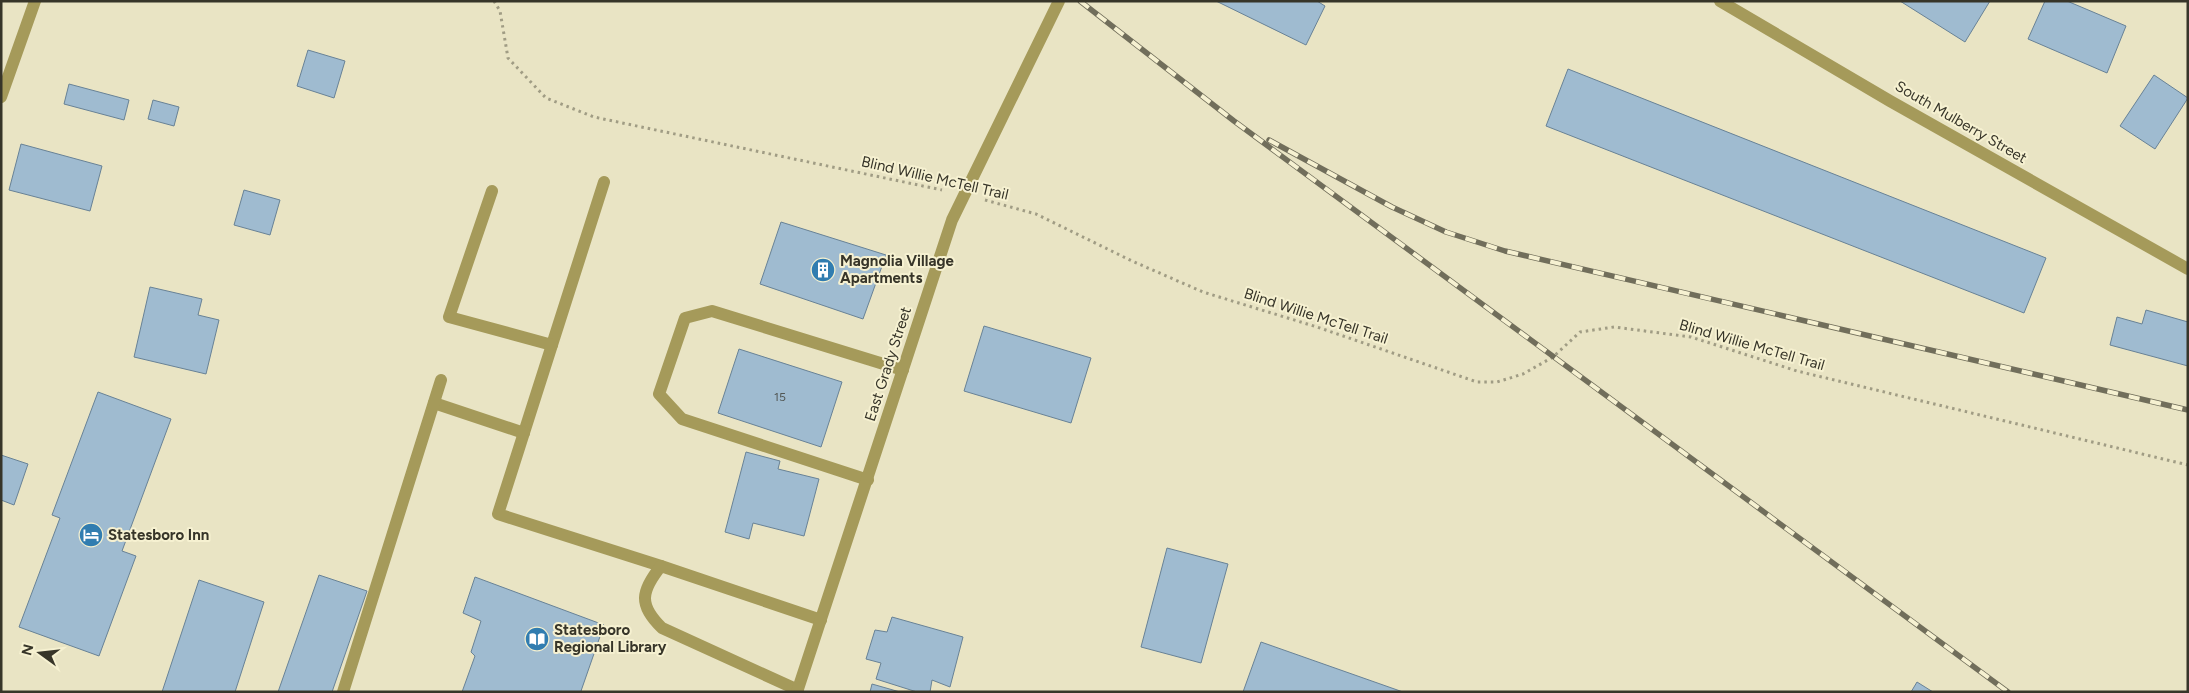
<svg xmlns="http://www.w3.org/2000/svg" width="2189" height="693" font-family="Figtree,sans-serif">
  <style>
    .building { fill: #9fbbd0; stroke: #688296 }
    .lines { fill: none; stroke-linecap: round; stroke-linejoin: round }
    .path { stroke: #a09c84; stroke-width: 3; stroke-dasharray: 2.5 4; stroke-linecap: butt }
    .service { stroke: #a59a5a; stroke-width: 12 }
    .minor { stroke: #a59a5a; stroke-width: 12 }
    .rail-casing { stroke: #716e5b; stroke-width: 5.5 }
    .rail { stroke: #f6f1d1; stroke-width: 4; stroke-dasharray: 11; stroke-linecap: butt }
    .labels { text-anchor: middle; stroke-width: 4; stroke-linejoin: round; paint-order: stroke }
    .number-label { font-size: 12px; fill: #515653 }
    .street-label { font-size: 15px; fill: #373529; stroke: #f6f1d1 }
    .poi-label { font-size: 15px; font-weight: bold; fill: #373529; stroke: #f6f1d1; text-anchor: start }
  </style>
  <rect width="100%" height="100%" fill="#e9e4c4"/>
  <g class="building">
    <polygon points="1216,1 1317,1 1325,6 1306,45"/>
    <polygon points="1900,1 1990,1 1965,42"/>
    <polygon points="2045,1 2067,1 2126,26 2107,73 2028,39"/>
    <polygon points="308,50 345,61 334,98 297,86"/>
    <polygon points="1568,69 2046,258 2024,313 1546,126"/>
    <polygon points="2154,75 2188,98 2155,149 2120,126"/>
    <polygon points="69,84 129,100 124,120 64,104"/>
    <polygon points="153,100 179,107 174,126 148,119"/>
    <polygon points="21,144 102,166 90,211 9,190"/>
    <polygon points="244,190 280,200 270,235 234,225"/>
    <polygon points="781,222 886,255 863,319 760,284"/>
    <polygon points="150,287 202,299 198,315 219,320 206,374 134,357"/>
    <polygon points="2146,310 2188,322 2188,366 2110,345 2117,317 2142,324"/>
    <polygon points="984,326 1091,358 1071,423 964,391"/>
    <polygon points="739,349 842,382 821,447 718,413"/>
    <polygon points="98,392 171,419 122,551 136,556 99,656 19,627 60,518 52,515"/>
    <polygon points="746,452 780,461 778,469 819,479 804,536 753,523 749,539 725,532"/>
    <polygon points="1,455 28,464 14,505 1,500"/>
    <polygon points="1167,548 1228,564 1201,663 1141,647"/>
    <polygon points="319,575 367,591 332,692 278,692"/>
    <polygon points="475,577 604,625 581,691 584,692 462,692 475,656 471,652 481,621 463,613"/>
    <polygon points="199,580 264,602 235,692 162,692"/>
    <polygon points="892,617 963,637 950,687 932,680 930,692 917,692 876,679 881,663 866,659 875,630 887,632"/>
    <polygon points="1261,642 1403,692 1243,692"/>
    <polygon points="1917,682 1933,692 1911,692"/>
    <polygon points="872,684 900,692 870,692"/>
  </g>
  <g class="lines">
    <g class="path">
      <polyline points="494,1 500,11 508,58 546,98 594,117 942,190"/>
      <polyline points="985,200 1036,214 1132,261 1203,292 1317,327 1477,382 1497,382 1523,374 1553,357 1580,332 1614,327 1691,337 1797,371 2188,465"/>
    </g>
    <g class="service">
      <polyline points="604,182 498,514 661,566"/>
      <polyline points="492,191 449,317 552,345"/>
      <polyline points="434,403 524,433"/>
      <polyline points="868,480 682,419 659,394 685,318 712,311 903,370"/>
      <path d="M798,690L662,628C638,605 641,591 661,566L821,620"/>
      <polyline points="343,692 441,380"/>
    </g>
    <g class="minor">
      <polyline points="1720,1 1890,101 2188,269"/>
      <polyline points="1,97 35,1"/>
      <polyline points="797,692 952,220 1059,1"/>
    </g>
    <g class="rail-casing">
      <g id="rail">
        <polyline points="1080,1 1234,121 2008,692"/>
        <polyline points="1269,140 1392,207 1446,232 1505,251 2188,410"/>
      </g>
    </g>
    <use href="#rail" class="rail"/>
  </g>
  <defs>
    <g id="building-disc" transform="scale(1.25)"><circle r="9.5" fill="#317db0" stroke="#f6f1d1"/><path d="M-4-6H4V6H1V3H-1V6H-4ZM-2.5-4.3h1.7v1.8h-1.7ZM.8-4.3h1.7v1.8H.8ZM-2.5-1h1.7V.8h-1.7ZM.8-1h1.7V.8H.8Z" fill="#fff"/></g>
    <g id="hotel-disc" transform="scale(1.25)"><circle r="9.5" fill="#317db0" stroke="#f6f1d1"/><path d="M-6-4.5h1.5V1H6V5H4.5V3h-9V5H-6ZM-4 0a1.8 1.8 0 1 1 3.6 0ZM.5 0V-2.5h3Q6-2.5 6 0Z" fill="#fff"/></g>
    <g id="library-disc" transform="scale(1.25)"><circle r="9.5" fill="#317db0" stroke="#f6f1d1"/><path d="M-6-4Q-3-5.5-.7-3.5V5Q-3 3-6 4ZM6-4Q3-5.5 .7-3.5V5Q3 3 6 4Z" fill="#fff"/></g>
  </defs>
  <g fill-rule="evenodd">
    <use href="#building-disc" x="823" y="270"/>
    <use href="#hotel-disc" x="91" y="535"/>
    <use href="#library-disc" x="537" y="639"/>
  </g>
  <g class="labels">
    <g class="number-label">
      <text x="780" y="401">15</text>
    </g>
    <g class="street-label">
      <text transform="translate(1961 122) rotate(30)" y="5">South Mulberry Street</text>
      <text transform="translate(935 178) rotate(13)" y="5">Blind Willie McTell Trail</text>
      <text transform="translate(1316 316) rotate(18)" y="5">Blind Willie McTell Trail</text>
      <text transform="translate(1752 345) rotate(16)" y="5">Blind Willie McTell Trail</text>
      <text transform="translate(888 364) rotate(-72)" y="5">East Grady Street</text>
    </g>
    <g class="poi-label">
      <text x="840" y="266">Magnolia Village<tspan x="840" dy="17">Apartments</tspan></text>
      <text x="108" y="540">Statesboro Inn</text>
      <text x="554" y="635">Statesboro<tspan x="554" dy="17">Regional Library</tspan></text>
    </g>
  </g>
  <rect width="2189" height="693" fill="none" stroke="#373529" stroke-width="5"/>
  <g transform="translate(40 653) rotate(285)" stroke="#f6f1d1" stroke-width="4" paint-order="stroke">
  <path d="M0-4L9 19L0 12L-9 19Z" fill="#373529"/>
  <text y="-8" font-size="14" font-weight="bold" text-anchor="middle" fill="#373529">N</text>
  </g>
</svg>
